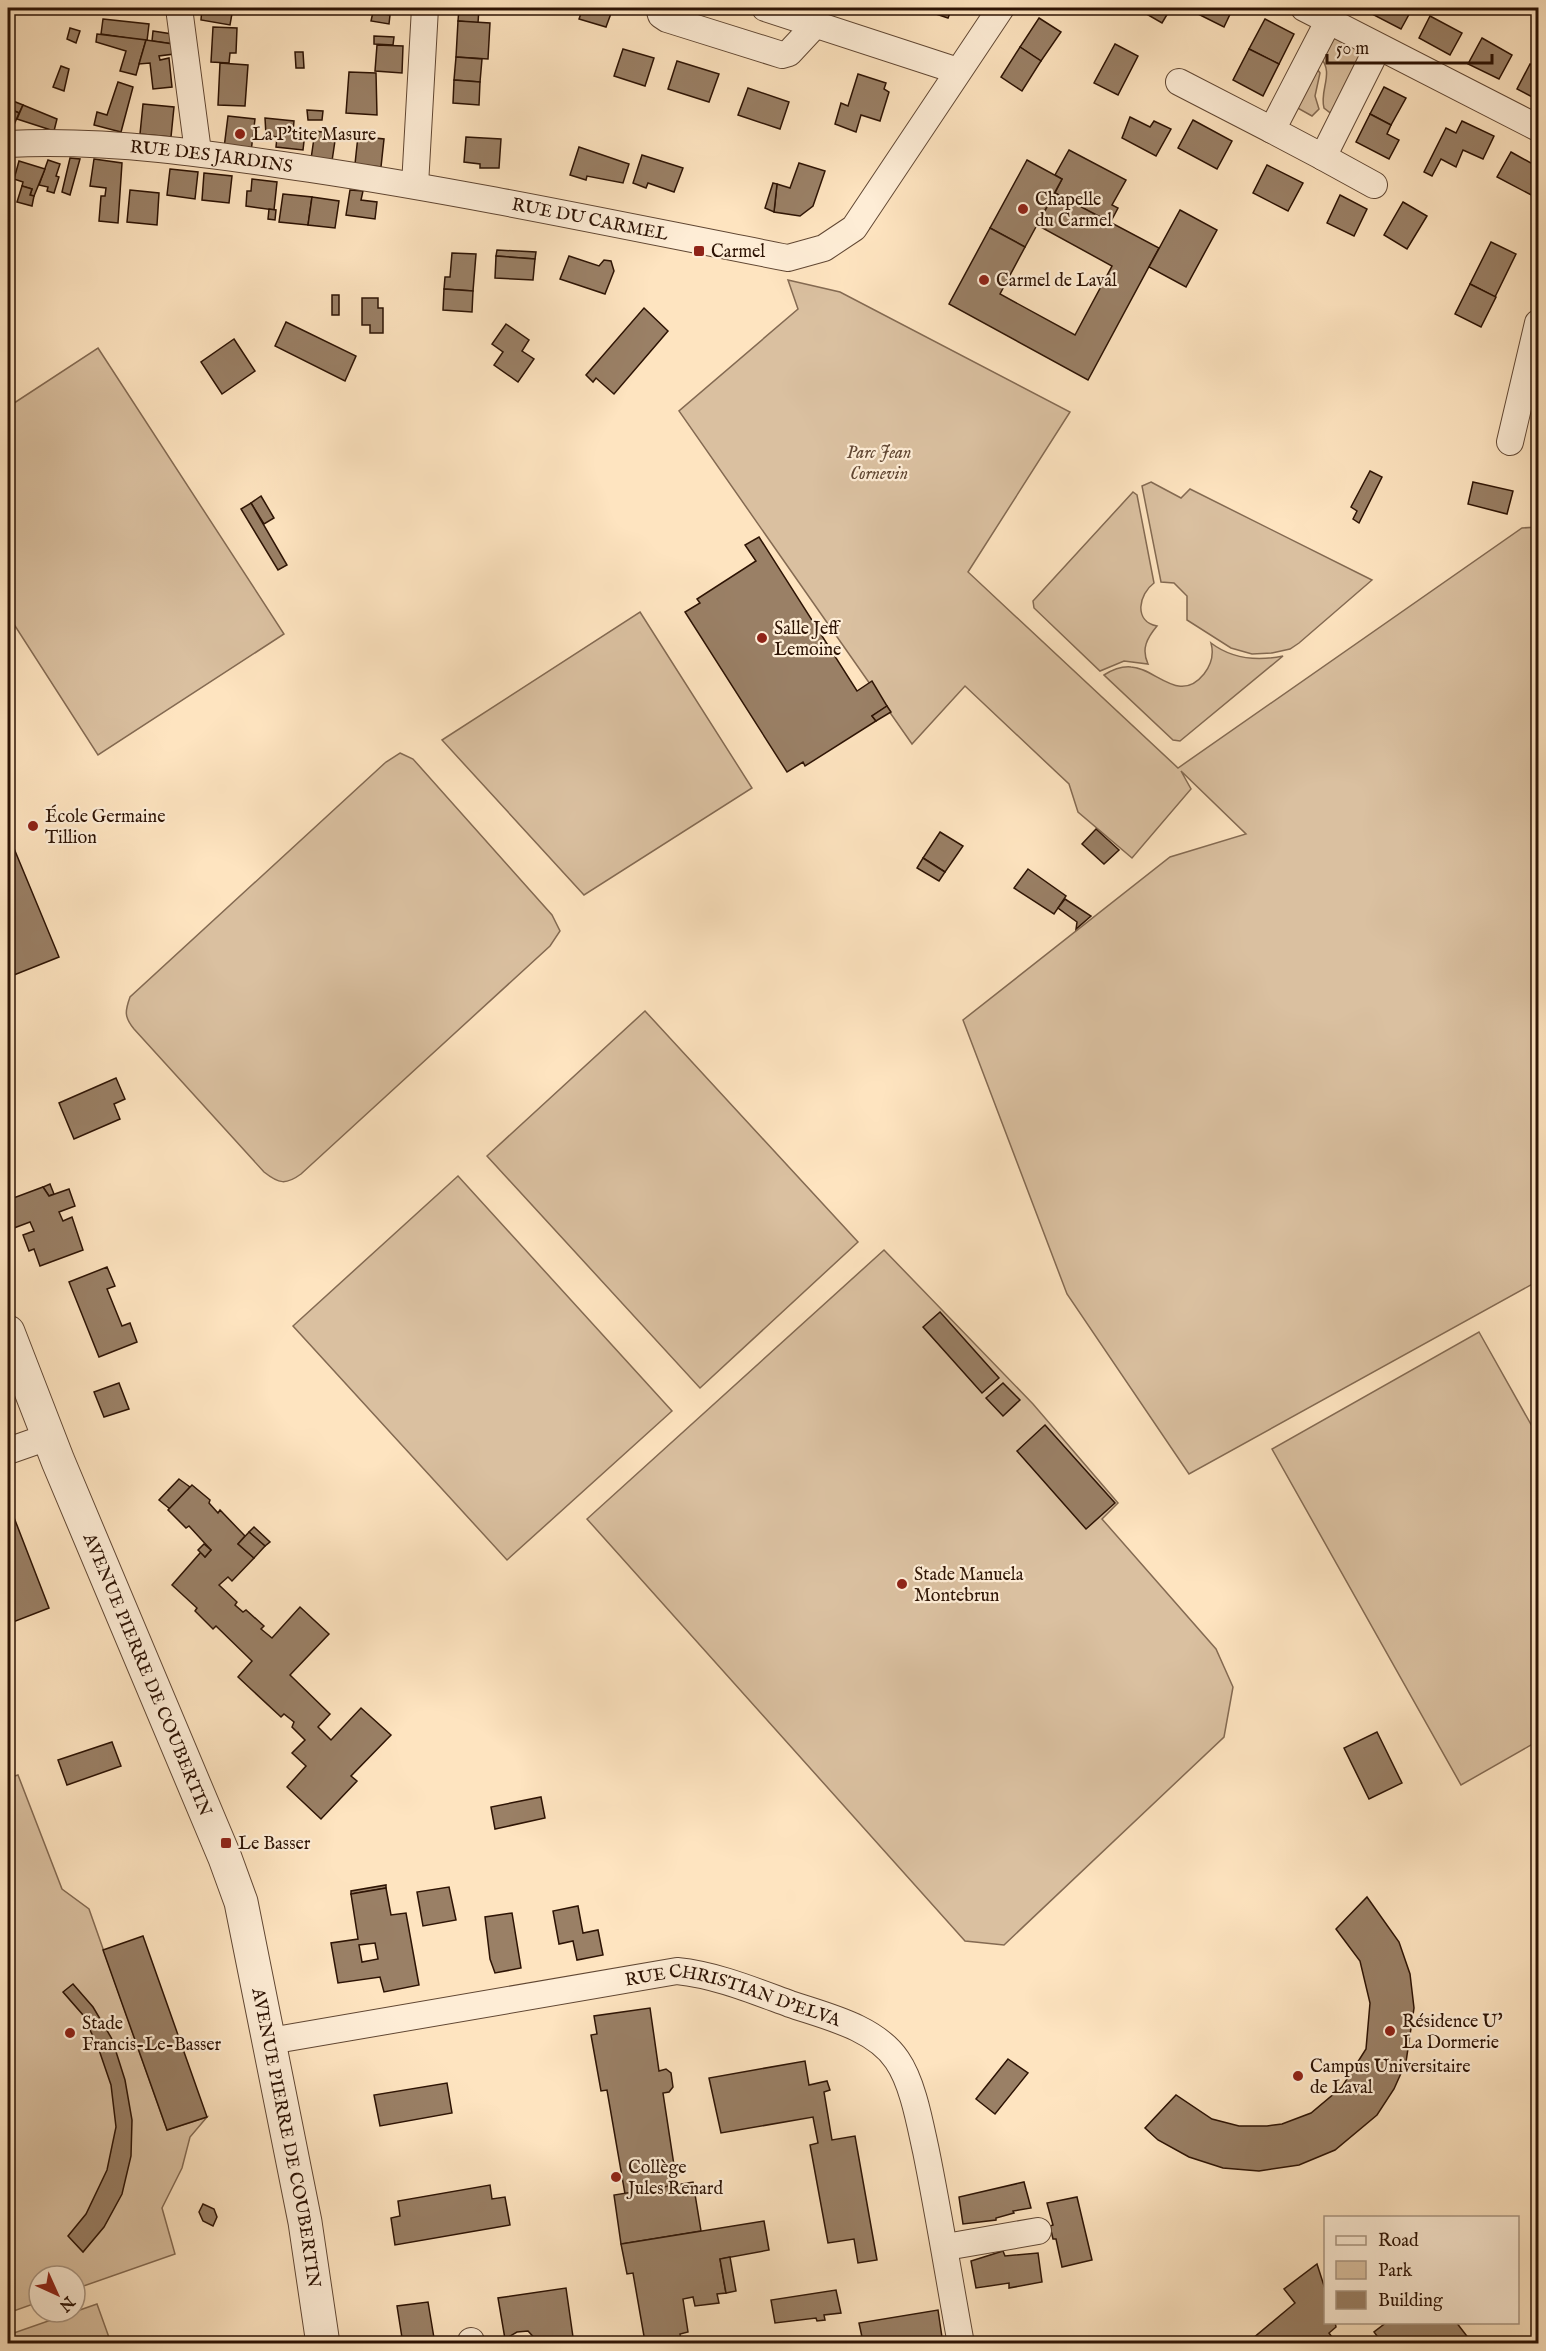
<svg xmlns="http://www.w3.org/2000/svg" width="1546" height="2351" font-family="'IM FELL English',serif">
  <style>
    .green { fill: #dac0a0; stroke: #846a52; stroke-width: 1.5 }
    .building { fill: #9a8066; stroke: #2d1304; stroke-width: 1.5; fill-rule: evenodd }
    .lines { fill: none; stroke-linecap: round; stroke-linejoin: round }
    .minor-casing { stroke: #614733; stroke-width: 28 }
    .tertiary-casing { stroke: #614733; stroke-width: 35 }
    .minor { stroke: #feedd6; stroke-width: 26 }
    .tertiary { stroke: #feedd6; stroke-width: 33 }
    .poi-dot { fill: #8f2418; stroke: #feedd6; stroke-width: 2 }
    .labels { text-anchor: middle; stroke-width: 4.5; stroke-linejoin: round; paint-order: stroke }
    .poi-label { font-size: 18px; fill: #2d1304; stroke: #feedd6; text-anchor: start }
    .street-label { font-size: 18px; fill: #2d1304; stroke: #feedd6 }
    .park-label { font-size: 18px; font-style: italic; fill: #614733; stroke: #feedd6 }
  </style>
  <rect width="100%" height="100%" fill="#fee4c0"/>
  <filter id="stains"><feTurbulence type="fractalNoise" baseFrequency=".00333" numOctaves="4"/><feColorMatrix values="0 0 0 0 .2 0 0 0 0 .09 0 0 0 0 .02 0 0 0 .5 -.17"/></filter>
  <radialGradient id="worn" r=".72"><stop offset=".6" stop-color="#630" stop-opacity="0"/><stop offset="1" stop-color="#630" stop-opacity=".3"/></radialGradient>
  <g class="green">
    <path d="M1333,38H1342L1356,46L1360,60L1333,115L1324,108C1319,90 1335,73 1320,57Z"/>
    <polygon points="1315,66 1320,73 1315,96 1319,109 1312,116 1294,106"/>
    <polygon points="788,280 840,292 1070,412 968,572 1178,768 1522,528 1538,527 1538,1281 1189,1474 1067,1294 963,1020 1170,857 1246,834 1181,771 1191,789 1132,858 1078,812 1069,784 965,686 912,744 679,411 798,309"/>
    <polygon points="98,348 284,634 98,755 8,615 8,407"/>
    <polygon points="1151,482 1181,498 1190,489 1372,580 1299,643 1290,649 1272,653 1252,654 1231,648 1187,620 1187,596 1174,583 1161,582 1142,486"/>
    <path d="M1133,492L1137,495L1154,583C1139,594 1133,621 1157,626C1147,638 1141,649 1148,664L1124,661L1100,671L1034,608L1033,601Z"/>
    <polygon points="640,612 752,788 584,895 442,740"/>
    <path d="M1211,643C1232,659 1258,661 1283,656L1180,741L1173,740L1104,675C1112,670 1121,666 1131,667C1156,668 1179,705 1204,674C1211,665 1214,654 1211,643Z"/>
    <path d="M400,753L413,759L552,915L560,931L550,946L301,1174C286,1185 279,1184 264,1172L134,1029C124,1017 125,1011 130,997L386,762Z"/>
    <polygon points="645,1011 858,1242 700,1388 487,1156"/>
    <polygon points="458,1176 672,1411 507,1560 293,1326"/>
    <polygon points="884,1250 1033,1404 1118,1503 1102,1519 1216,1649 1233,1687 1224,1737 1004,1945 965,1941 587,1519"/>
    <polygon points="1479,1332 1538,1437 1538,1741 1461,1785 1272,1449"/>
    <polygon points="18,1775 62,1889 89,1909 167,2130 207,2117 190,2137 182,2168 162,2208 175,2254 75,2289 75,2276 39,2276 39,2302 8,2313 8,1778"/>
    <polygon points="97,2304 111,2343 8,2343 8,2335"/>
  </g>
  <g class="building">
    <polygon points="202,8 233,8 230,25 201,20"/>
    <polygon points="459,8 479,8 478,23 458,21"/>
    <polygon points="583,8 613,8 606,27 579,19"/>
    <polygon points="918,8 952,8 948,18"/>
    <polygon points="1136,8 1171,8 1162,23"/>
    <polygon points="1192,8 1233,8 1224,27 1190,10"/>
    <polygon points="1367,8 1409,8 1412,9 1401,29 1366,11"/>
    <polygon points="373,12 390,15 389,24 371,21"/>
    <polygon points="1430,16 1462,33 1450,55 1419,38"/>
    <polygon points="1039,18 1061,32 1041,61 1020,47"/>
    <polygon points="103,19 149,24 147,41 101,34"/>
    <polygon points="1265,19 1294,34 1279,64 1249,49"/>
    <polygon points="458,21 490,23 488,59 456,57"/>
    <polygon points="213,27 237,28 236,53 230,53 229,63 211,62"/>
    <polygon points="70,28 80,31 76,43 67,39"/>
    <polygon points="153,31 172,34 173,44 152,41"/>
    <polygon points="97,34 146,40 136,75 120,71 126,51 96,42"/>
    <polygon points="374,36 394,37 393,45 374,44"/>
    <polygon points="1482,38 1512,55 1499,79 1468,64"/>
    <polygon points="146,40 173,44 174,54 159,56 160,60 169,58 172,87 153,89 150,63 139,64"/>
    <polygon points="1115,44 1138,56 1118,95 1094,83"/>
    <polygon points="377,45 403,46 402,73 375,71"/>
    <polygon points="1020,47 1041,61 1022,91 1001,77"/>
    <polygon points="623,49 654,58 645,86 614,76"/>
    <polygon points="1249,49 1279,64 1263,96 1233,80"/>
    <polygon points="295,52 303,52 304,68 296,68"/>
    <polygon points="456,57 482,59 480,82 454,80"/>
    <polygon points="677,61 719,74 709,102 668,89"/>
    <polygon points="220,63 248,65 245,106 218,105"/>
    <polygon points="1530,64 1538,69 1538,100 1517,89"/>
    <polygon points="61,66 69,69 64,91 53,87"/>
    <polygon points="349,72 376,73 377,115 346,113"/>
    <polygon points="858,74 886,83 884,89 889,92 880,121 861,115 856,132 835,124 841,103 848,106"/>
    <polygon points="454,80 480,82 479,105 453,103"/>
    <polygon points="118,82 133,87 121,132 94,125 97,112 107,115"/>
    <polygon points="1384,87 1406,98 1391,125 1370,114"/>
    <polygon points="748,88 789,102 780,129 738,115"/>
    <polygon points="8,99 23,105 19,113 8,108"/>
    <polygon points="143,104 174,107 171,137 140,134"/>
    <polygon points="23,105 57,119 54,131 17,119"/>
    <polygon points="8,108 19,113 11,132 8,132"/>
    <polygon points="307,110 323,111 322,120 308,120"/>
    <polygon points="1370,114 1391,125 1387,134 1399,140 1389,159 1356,142"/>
    <polygon points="228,116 255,119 251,152 224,148"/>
    <polygon points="1130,117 1150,127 1154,121 1171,129 1156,156 1122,138"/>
    <polygon points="265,118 294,121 293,132 305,133 303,150 276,147 277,137 266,135"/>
    <polygon points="1193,120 1232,141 1217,169 1178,148"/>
    <polygon points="1462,121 1494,136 1483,159 1463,150 1456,167 1441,159 1432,176 1424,172 1446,128 1456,133"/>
    <polygon points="315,131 336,134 332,161 311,159"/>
    <polygon points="358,136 384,139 381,167 355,164"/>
    <polygon points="466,137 501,139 499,168 480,168 480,164 464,162"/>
    <polygon points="579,147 629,164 623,183 587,176 586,180 570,175"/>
    <polygon points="1069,150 1126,180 1112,205 1118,208 1110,223 1055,193 1062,179 1055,175"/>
    <polygon points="1511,152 1538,167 1538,191 1535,197 1497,177"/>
    <polygon points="642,155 683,168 674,192 648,183 646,188 633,183"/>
    <polygon points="70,158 80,159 70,195 62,192"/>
    <polygon points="94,159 122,163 118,223 99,221 101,196 105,196 106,188 90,186"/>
    <polygon points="48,160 60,164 56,176 59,177 54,193 47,191 48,187 39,185"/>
    <polygon points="1027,160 1062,179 1025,247 990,228"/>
    <polygon points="19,161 45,169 34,196 30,195 32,189 22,186 23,182 14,179"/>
    <polygon points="799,163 825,171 813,206 800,216 774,212 777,184 790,188"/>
    <polygon points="1267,165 1303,183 1288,211 1253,193"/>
    <polygon points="170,169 198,172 195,199 167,195"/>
    <polygon points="204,173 232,176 229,203 202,200"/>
    <polygon points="252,179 277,182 274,210 246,206 247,191 251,191"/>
    <polygon points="773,183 777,184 774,212 765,208"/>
    <polygon points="22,186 32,189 30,195 34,196 32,206 17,202"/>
    <polygon points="130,190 159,193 157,225 127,222"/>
    <polygon points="350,190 363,191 361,200 377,202 375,219 346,215"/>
    <polygon points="1055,193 1159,248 1088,380 949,304 990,228 1025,247 1000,294 1075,335 1112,266 1037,225"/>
    <polygon points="283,194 312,197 308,225 279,222"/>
    <polygon points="1340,195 1367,209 1354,236 1327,223"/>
    <polygon points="312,197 339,201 335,228 308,225"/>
    <polygon points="1403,202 1427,216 1407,249 1384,235"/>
    <polygon points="269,209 276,210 275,220 268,219"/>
    <polygon points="1180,210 1217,230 1186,287 1149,267"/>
    <polygon points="1491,242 1516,254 1495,297 1470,284"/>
    <polygon points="497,250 536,252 535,259 496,256"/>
    <polygon points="452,253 476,254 473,291 444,289 445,277 450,277"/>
    <polygon points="496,256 535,259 533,280 495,278"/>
    <polygon points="569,256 599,266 604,260 611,261 614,271 605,294 560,279"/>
    <polygon points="1470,284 1496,297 1481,327 1455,314"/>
    <polygon points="444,289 473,291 472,312 443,310"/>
    <rect x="332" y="295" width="7" height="20"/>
    <polygon points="362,298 378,298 378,308 383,308 383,333 370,333 370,325 362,325"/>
    <polygon points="644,308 668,331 614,394 596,378 593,382 586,375"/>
    <polygon points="286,322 356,356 345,381 275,346"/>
    <polygon points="506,324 529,340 522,351 534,359 518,382 494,365 503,352 492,344"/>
    <polygon points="234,339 255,371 222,394 201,362"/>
    <polygon points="1370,471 1382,477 1359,523 1353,519 1357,511 1351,507"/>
    <polygon points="1473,482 1513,491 1507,514 1468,504"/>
    <polygon points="261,496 274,518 264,524 251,503"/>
    <polygon points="251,503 287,565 278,570 241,509"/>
    <polygon points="759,537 857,691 872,681 887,706 872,716 876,721 805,766 803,762 787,772 685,612 700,603 697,599 756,561 745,545"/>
    <polygon points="887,706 891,712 876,721 872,716"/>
    <polygon points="1096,829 1119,850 1104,864 1082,844"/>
    <polygon points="940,832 963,846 945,872 923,858"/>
    <polygon points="8,834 59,957 9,977 8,973"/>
    <polygon points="923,858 945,872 939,881 917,868"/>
    <polygon points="1028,869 1066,896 1054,914 1014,888"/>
    <polygon points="1065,899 1091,916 1076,929 1077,922 1058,908"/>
    <polygon points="116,1078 125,1099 114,1104 120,1119 74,1139 59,1103"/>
    <polygon points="50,1184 54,1194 49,1196 43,1187"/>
    <polygon points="43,1187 49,1196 69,1189 75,1206 59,1212 63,1221 72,1217 83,1250 40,1266 34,1249 29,1251 23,1235 34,1231 30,1222 14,1228 8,1212 8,1200"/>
    <polygon points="107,1267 115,1286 107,1289 122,1326 130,1323 137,1342 99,1357 69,1282"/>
    <polygon points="940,1312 999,1378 982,1393 923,1327"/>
    <polygon points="119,1383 129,1409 104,1417 94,1392"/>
    <polygon points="1003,1383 1020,1400 1003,1416 986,1398"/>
    <polygon points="1045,1425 1115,1503 1086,1529 1017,1451"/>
    <polygon points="179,1479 190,1487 170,1509 159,1500"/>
    <polygon points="192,1485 210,1500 209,1503 218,1513 220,1510 245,1536 238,1544 254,1558 232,1581 228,1577 219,1585 237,1602 235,1605 243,1612 246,1610 264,1626 261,1629 272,1638 300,1607 329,1634 290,1675 330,1714 318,1727 331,1740 361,1708 391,1735 351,1776 357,1781 321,1819 287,1787 306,1766 292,1753 305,1740 292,1727 294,1722 284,1714 281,1717 238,1677 252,1661 216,1626 213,1629 195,1611 197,1608 172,1585 201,1552 205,1557 211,1550 189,1526 186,1528 168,1510"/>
    <polygon points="8,1502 49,1608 8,1624"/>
    <polygon points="254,1527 270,1542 265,1546 249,1532"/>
    <polygon points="249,1532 265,1546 254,1558 238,1544"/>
    <polygon points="204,1544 211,1550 205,1557 198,1550"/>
    <polygon points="1377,1732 1402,1783 1369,1799 1344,1748"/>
    <polygon points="112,1742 121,1766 67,1785 58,1760"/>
    <polygon points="541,1797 545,1818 495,1829 491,1807"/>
    <polygon points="386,1885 386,1888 351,1894 351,1891"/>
    <polygon points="449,1887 456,1920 423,1926 417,1892"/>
    <path d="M386,1888L391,1915L406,1913L419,1985L384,1992L380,1977L338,1983L331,1943L358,1939L351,1894ZM375,1943L378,1959L362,1962L359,1945Z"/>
    <polygon points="1367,1897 1399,1942 1410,1974 1414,2008 1406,2062 1394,2089 1377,2115 1335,2150 1299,2165 1259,2171 1223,2168 1189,2157 1158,2140 1145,2128 1176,2095 1212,2119 1239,2126 1267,2126 1282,2124 1311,2113 1342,2087 1366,2049 1370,2003 1360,1961 1336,1929"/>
    <polygon points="578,1906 583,1933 598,1930 603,1955 577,1960 573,1941 559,1944 553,1911"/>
    <polygon points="512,1913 521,1968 495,1973 490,1959 485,1917"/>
    <polygon points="143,1936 207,2117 167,2130 103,1950"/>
    <polygon points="73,1984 93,2007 112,2039 125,2080 132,2120 131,2156 122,2194 104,2227 83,2252 68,2236 86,2214 107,2170 116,2127 111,2085 98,2047 83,2015 63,1992"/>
    <polygon points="650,2008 659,2071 666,2069 671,2073 673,2087 669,2092 663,2093 677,2185 625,2194 607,2090 601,2091 591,2035 597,2034 594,2016"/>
    <polygon points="1008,2059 1028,2073 995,2114 976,2099"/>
    <polygon points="805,2061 809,2085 827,2081 830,2090 824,2092 832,2140 855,2136 877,2260 858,2263 854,2239 828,2243 810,2145 818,2143 813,2117 721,2133 709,2078"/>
    <polygon points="447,2083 452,2113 380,2126 374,2095"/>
    <polygon points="693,2182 701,2231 621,2244 614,2195"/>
    <polygon points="1024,2182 1031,2208 1013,2211 1014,2213 996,2218 996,2220 963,2224 959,2197"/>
    <polygon points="490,2185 492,2199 505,2197 510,2225 395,2245 391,2218 400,2216 398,2201"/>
    <polygon points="1077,2197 1092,2260 1062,2267 1056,2239 1053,2239 1050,2226 1053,2225 1047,2203"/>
    <polygon points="203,2204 214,2209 217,2217 213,2226 203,2221 199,2212"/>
    <polygon points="764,2221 769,2250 720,2259 726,2293 717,2294 719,2303 695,2306 693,2297 683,2299 688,2332 680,2334 682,2344 645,2342 633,2273 627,2274 621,2244"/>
    <polygon points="1003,2251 1005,2256 1038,2253 1042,2282 1009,2288 1009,2283 976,2288 971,2261"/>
    <polygon points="730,2257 736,2291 726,2293 720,2259"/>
    <polygon points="1317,2264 1326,2292 1326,2322 1335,2322 1336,2327 1329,2333 1337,2344 1246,2344 1295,2303 1284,2289"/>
    <polygon points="8,2271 14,2291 8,2304"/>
    <polygon points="566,2288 574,2344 540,2344 528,2331 517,2332 505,2339 498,2298"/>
    <polygon points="836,2290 841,2313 824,2315 825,2320 817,2321 816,2318 775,2323 771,2300"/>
    <polygon points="428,2302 435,2344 403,2344 397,2306"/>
    <polygon points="938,2310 943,2344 826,2344 862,2337 859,2323"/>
    <polygon points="1387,2322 1456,2322 1473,2344 1383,2344 1374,2332"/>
  </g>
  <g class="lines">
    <g class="minor-casing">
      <g id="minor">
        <polyline points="179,8 198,152"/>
        <polyline points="659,8 661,15 667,19 782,55 789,53 816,24"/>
        <polyline points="765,8 958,71"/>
        <polyline points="1304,8 1538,128"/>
        <polyline points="1329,20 1272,130 1323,157 1378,47"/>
        <polyline points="1179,82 1272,130"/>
        <path id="s1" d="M8,144C109,139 210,154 310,169C470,193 629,227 788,258L824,248L854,228L1001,8"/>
        <polyline points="1323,157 1374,185"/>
        <polyline points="415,185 425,8"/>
        <polyline points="1510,442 1538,323"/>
        <polyline points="8,1451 48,1437"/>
        <path id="s2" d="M270,2041L677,1971C716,1975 752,1990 790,2004C825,2016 875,2027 897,2060C913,2083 920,2124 926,2151C939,2215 949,2279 961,2344"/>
        <polyline points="946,2247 1038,2231"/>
        <polyline points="471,2341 472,2344"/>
      </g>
    </g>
    <g class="tertiary-casing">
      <g id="tertiary">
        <path id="s3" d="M8,1332L58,1461L225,1858L241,1902L305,2222L323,2344"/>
      </g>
    </g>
    <use href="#minor" class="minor"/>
    <use href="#tertiary" class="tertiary"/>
  </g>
  <g class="poi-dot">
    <circle cx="240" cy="134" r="6"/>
    <circle cx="1023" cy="209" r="6"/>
    <rect x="693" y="245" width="12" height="12" rx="3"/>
    <circle cx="984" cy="280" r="6"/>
    <circle cx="762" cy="638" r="6"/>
    <circle cx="33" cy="826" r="6"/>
    <circle cx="902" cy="1584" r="6"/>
    <rect x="220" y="1837" width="12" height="12" rx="3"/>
    <circle cx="1390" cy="2031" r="6"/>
    <circle cx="70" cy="2033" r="6"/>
    <circle cx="1298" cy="2076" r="6"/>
    <circle cx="616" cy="2177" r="6"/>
  </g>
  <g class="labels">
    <g class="poi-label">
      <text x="252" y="140">La P'tite Masure</text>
      <text x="1035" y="205">Chapelle<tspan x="1035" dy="21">du Carmel</tspan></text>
      <text x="711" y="257">Carmel</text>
      <text x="996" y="286">Carmel de Laval</text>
      <text x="774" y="634">Salle Jeff<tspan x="774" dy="21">Lemoine</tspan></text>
      <text x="45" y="822">École Germaine<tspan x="45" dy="21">Tillion</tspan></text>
      <text x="914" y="1580">Stade Manuela<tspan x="914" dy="21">Montebrun</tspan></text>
      <text x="238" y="1849">Le Basser</text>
      <text x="1402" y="2027">Résidence U'<tspan x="1402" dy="21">La Dormerie</tspan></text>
      <text x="82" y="2029">Stade<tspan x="82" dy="21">Francis-Le-Basser</tspan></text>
      <text x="1310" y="2072">Campus Universitaire<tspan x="1310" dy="21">de Laval</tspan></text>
      <text x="628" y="2173">Collège<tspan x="628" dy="21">Jules Renard</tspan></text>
    </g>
    <g class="street-label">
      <text dy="6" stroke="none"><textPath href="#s1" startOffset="204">RUE DES JARDINS</textPath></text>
      <text dy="6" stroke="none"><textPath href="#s1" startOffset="588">RUE DU CARMEL</textPath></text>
      <text dy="6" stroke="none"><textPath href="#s3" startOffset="370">AVENUE PIERRE DE COUBERTIN</textPath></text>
      <text dy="6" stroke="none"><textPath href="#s2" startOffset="472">RUE CHRISTIAN D'ELVA</textPath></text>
      <text dy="6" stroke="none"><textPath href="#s3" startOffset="856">AVENUE PIERRE DE COUBERTIN</textPath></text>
    </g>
    <g class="park-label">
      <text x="879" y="458">Parc Jean<tspan x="879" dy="21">Cornevin</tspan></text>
    </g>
  </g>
  <rect width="1546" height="2351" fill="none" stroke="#fee4c0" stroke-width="30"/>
  <rect x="9" y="9" width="1528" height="2333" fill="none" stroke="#2d1304" stroke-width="3"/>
  <rect x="15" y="15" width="1516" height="2321" fill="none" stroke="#2d1304" stroke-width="1.5"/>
  <rect x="1324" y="2216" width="195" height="108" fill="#feedd6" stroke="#aa9682" stroke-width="1.5"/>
  <rect x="1336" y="2236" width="30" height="9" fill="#feedd6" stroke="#aa9682" stroke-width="1.5"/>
  <text x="1378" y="2246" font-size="18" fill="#2d1304">Road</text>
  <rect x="1336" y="2261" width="30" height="18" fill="#dac0a0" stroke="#aa9682" stroke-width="1.5"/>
  <text x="1378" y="2276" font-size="18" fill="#2d1304">Park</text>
  <rect x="1336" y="2291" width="30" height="18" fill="#9a8066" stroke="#aa9682" stroke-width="1.5"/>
  <text x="1378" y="2306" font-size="18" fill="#2d1304">Building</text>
  <g transform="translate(57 2294) rotate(135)"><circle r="28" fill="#feedd6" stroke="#aa9682" stroke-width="1.5"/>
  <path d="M0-4.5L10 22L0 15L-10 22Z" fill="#8f2418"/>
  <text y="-9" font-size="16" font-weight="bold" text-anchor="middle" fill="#2d1304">N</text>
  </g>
  <path d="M1327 54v9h165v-9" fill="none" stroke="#2d1304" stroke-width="3"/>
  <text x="1336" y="54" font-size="18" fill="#2d1304" stroke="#feedd6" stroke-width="4.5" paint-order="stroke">50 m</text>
  <rect width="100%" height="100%" filter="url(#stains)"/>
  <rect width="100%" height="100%" fill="url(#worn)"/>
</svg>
